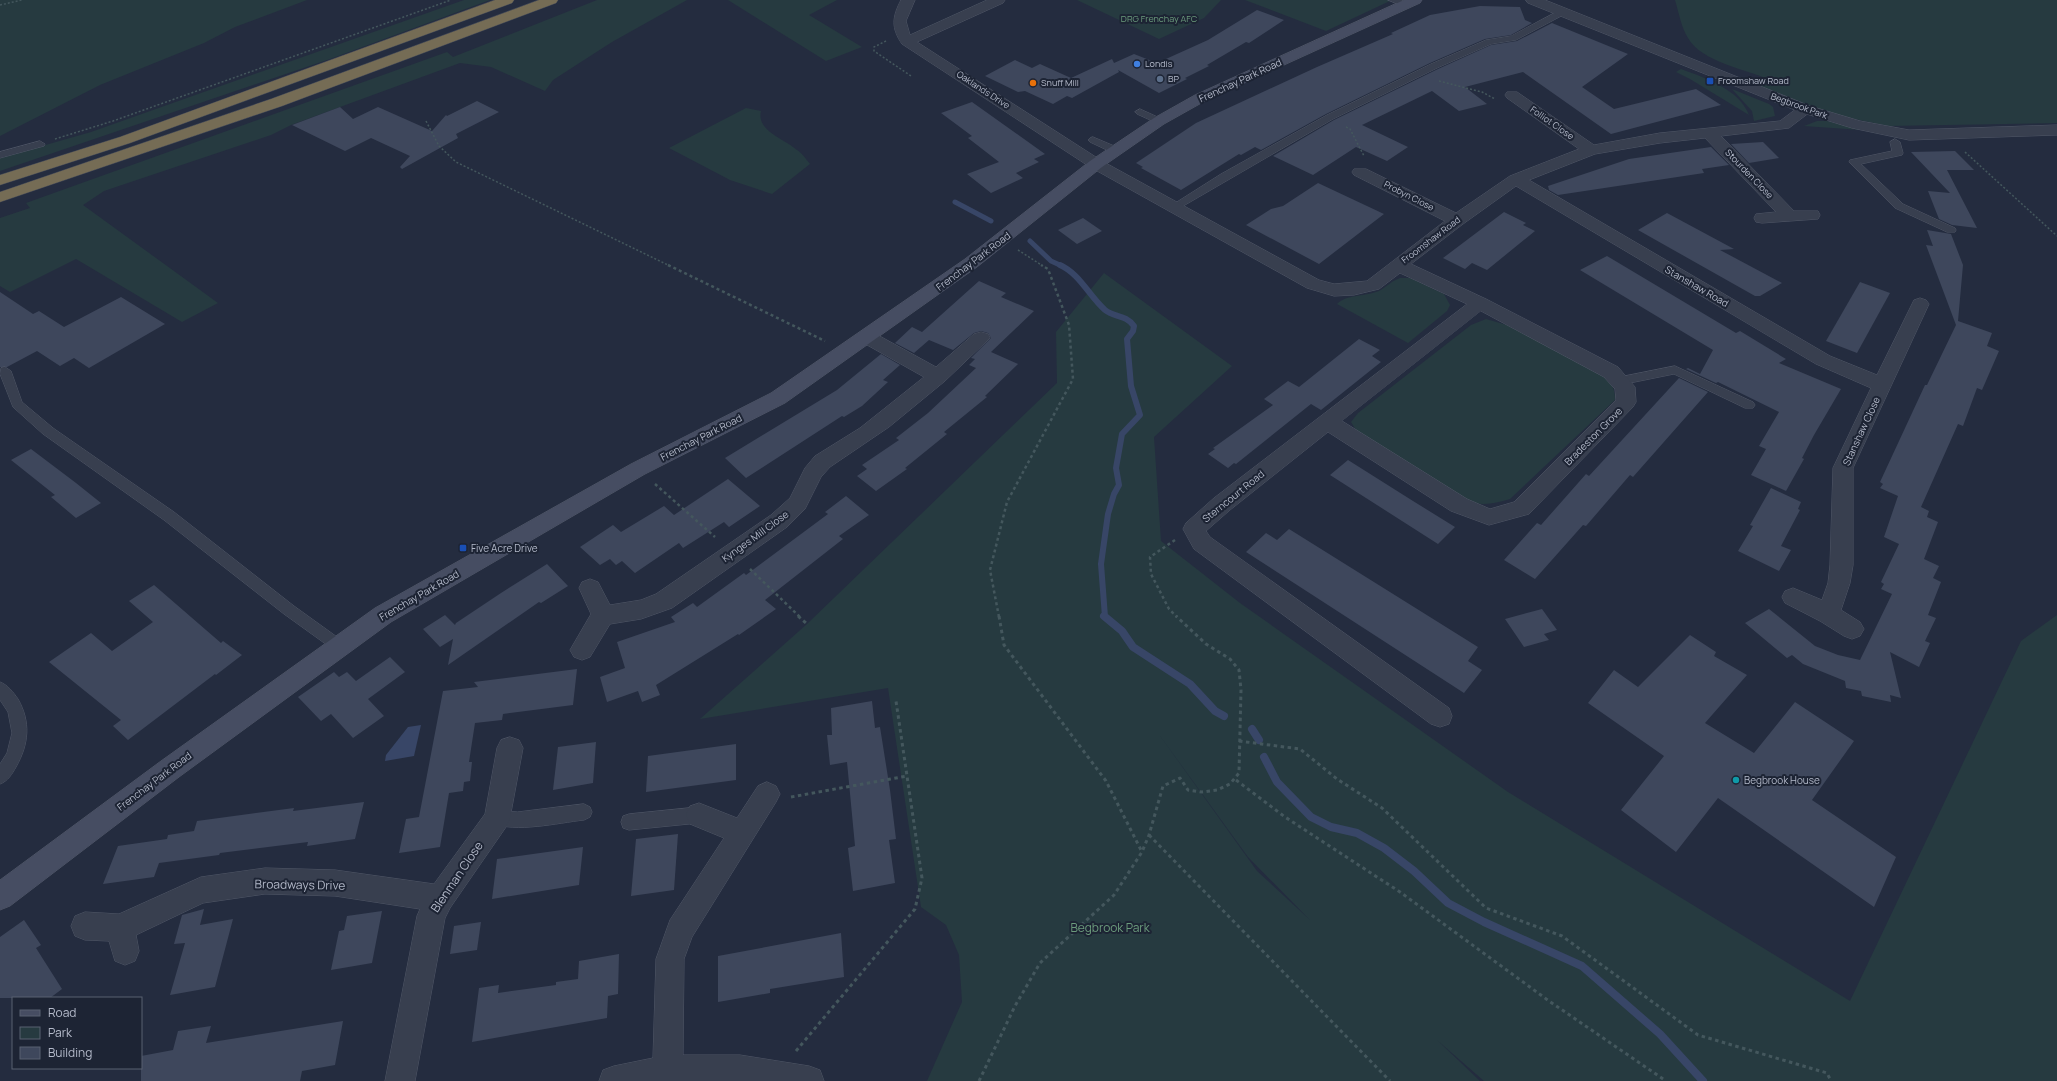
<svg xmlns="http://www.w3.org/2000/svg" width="2057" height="1081" font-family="Manrope,sans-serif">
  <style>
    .green { fill: #263a40; fill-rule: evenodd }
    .water { fill: #384667 }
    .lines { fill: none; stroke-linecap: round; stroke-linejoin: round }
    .stream-far2 { stroke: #384667; stroke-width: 5 }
    .stream-far1 { stroke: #384667; stroke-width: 6 }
    .stream { stroke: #384667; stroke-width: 8 }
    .building { fill: #3e475c }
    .service-casing { stroke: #505767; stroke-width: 1 }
    .minor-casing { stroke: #505767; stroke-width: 1 }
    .tertiary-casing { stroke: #505767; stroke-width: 1 }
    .secondary-casing { stroke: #505767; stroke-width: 1 }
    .motorway-casing { stroke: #404757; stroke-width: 1 }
    .path-far2 { stroke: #44575d; stroke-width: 1.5; stroke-dasharray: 2 2; stroke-linecap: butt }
    .path-far1 { stroke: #44575d; stroke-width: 2.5; stroke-dasharray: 3 3; stroke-linecap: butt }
    .path { stroke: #44575d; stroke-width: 3; stroke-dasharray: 3.5 3.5; stroke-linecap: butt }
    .service { fill: #383f4f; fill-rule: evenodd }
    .minor { fill: #383f4f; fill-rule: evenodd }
    .tertiary { fill: #383f4f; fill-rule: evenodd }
    .secondary { fill: #464d62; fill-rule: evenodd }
    .motorway { fill: #756c55; fill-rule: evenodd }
    .shop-dot { fill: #3f7fe0; stroke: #1d2434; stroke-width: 1.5 }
    .service-dot { fill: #5c6f8a; stroke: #1d2434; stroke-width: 1.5 }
    .transit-dot { fill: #1a4fb4; stroke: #1d2434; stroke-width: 1.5 }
    .food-dot { fill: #e8710a; stroke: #1d2434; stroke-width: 1.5 }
    .culture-dot { fill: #0f9aa8; stroke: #1d2434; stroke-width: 1.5 }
    .labels { text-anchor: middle; stroke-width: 4; stroke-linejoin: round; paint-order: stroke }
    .far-park-label { font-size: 9px; fill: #6b9b7c; stroke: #1d2434 }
    .far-poi-label { font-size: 9px; fill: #b4baca; stroke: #1d2434; text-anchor: start }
    .far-street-label { font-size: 9px; fill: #b4baca; stroke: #1d2434 }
    .street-label { font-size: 10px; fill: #b4baca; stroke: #1d2434 }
    .poi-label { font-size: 10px; fill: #b4baca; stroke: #1d2434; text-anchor: start }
    .near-street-label { font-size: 12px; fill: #b4baca; stroke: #1d2434 }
    .near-park-label { font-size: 12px; fill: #6b9b7c; stroke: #1d2434 }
  </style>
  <rect width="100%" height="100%" fill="#242c3f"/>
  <g class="green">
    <polygon points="0,0 307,0 235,27 204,43 100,85 0,136"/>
    <polygon points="464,0 490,0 330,59 0,171 0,158 91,132"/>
    <polygon points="597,0 687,0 612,42 553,80 545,91 491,67 460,63 291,125 271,135 104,191 83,205 218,303 182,322 76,259 10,292 0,286 0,218 30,208 26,203 447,52 453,57"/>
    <polygon points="728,0 837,0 809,15 862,47 826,61"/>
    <polygon points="1077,0 1221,0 1204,18 1159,39"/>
    <polygon points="1245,0 1392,0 1326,31"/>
    <path d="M1675,0H2057V123L1888,126L1840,116L1790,99L1749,81H1773C1749,70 1701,62 1688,38C1681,27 1679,13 1675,0Z"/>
    <path d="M1681,69C1705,78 1739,89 1749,115L1690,79L1676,72Z"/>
    <polygon points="1732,89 1769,104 1773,107 1775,116 1754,121 1752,111"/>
    <path d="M746,108L761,111C756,131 785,139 797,150C802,153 806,159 810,164L772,194L730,180L669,148Z"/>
    <polygon points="1817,121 1827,121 1862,130 1804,126"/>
    <path d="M1104,273L1232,366L1154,437L1161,541L1240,603L1508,792L1850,1001L2021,641L2057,615V1081H1484L1437,1040L1480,1081H927L962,1002L959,955L946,925L921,907L888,688L700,719L807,624L1057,383L1056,332ZM1158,733L1248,857L1310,920L1257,871Z"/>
    <path d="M1400,278H1410L1444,294L1450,305L1447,311L1408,343L1337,304C1348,294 1362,297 1376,292C1384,290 1389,282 1400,278Z"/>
    <path d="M1486,319L1507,325L1597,371C1609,380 1615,385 1615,400L1510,499C1494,504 1482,506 1466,501L1359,435L1351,422L1358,413L1471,325Z"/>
  </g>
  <polygon class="water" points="421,725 414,756 385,761 386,755 408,727"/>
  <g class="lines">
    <g class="stream-far2">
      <polyline points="955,202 991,221"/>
      <polyline points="1030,241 1051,261 1062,266"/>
    </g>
    <path class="stream-far1" d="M1060,265C1080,274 1089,296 1105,310C1115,318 1125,314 1134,326L1133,331L1127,339L1131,386L1140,415L1122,434L1116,468L1119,485L1114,494L1108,514L1101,564L1105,617"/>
    <g class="stream">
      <polyline points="1104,616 1122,631 1133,647 1190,684 1215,711 1224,716"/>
      <polyline points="1252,729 1259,740"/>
      <polyline points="1264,757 1277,782 1311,817 1331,827 1357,833 1384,848 1414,871 1448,903 1484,922 1582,966 1660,1034 1703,1081"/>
    </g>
  </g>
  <g class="building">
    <polygon points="1480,6 1520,7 1525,20 1532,23 1511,35 1485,39 1430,63 1326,114 1261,150 1255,147 1241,155 1239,154 1181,190 1141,168 1143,167 1136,163 1196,123 1317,67 1393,34 1391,33 1430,15"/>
    <polygon points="1257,10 1284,20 1249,43 1246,42 1207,65 1209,66 1185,78 1187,79 1159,93 1118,70 1119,72 1072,98 1067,96 1053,104 1025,91 1018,92 985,76 1015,60 1032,68 1040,64 1071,78 1112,59 1114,63 1134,54 1157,63 1208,40"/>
    <polygon points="1552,23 1628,54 1582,87 1614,109 1696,89 1721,105 1611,134 1523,72 1465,87 1487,104 1459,111 1432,91 1362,125 1408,147 1387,161 1356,147 1313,175 1273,156 1334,120 1438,69 1491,45 1517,41"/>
    <polygon points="477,101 499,112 456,134 458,138 402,169 400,167 410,156 371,138 345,151 292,125 340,107 353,119 378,107 432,131 446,115 447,116"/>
    <polygon points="972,102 1045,154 1034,159 1039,162 1016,173 1023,178 991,193 967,174 999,162 968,138 972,136 941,113"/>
    <polygon points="1763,142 1779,158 1749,163 1731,144"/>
    <polygon points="1711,147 1729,165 1702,169 1704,173 1558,195 1549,190 1548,186 1629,159"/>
    <polygon points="1955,151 1974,170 1947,170 1977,228 1952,225 1939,219 1928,191 1950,193 1911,152"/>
    <polygon points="1318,183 1384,214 1319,264 1246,225 1271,209 1283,206"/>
    <polygon points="1504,212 1526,223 1523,225 1535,231 1487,270 1472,263 1465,269 1443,258"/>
    <polygon points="1667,213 1734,249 1720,250 1782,283 1760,296 1755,296 1638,230"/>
    <polygon points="1083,218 1102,231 1077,244 1058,230"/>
    <polygon points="1927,230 1951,234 1963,265 1958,321 1992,333 1987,346 1999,351 1982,390 1977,388 1963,426 1958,424 1921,507 1929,511 1927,517 1938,522 1924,559 1939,566 1933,578 1941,582 1928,615 1936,618 1925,641 1930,643 1919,667 1890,652 1901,698 1890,695 1891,702 1862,696 1861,691 1846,688 1845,681 1803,664 1792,655 1787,658 1745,623 1769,609 1815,646 1838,655 1860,660 1892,594 1881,589 1884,584 1881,582 1899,544 1884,537 1898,496 1880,488 1883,484 1880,482 1925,385 1927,385 1956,325 1926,245 1933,246"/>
    <polygon points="1607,256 1736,333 1740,331 1786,359 1779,363 1841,389 1814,435 1802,458 1804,459 1786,491 1751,475 1766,449 1759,446 1779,412 1718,382 1716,383 1686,369 1688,368 1700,374 1713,350 1580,270"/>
    <polygon points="979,281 1006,293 1001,297 1034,311 991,352 1018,364 985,396 987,397 944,432 947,434 905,468 907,469 876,491 857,476 867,469 862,465 899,440 896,438 928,413 976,368 969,365 975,359 971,358 991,338 988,333 981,331 974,333 953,350 929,340 914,353 895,343 912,327 922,332"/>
    <polygon points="1860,282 1890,293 1857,353 1826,341"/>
    <polygon points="0,292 33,314 39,311 64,327 121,297 165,324 89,368 74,358 60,366 37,351 7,367 0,367"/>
    <polygon points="1359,339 1380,350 1372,356 1381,362 1321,410 1311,404 1236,464 1234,463 1228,468 1208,454 1215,449 1213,448 1273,405 1264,399 1288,381 1299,387"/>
    <polygon points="881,354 900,365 883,380 888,382 862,406 844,417 842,416 746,478 725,458 837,390"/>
    <polygon points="1679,378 1708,392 1633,477 1630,475 1586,526 1583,525 1535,579 1504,560 1537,523 1541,525 1586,474 1589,476"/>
    <polygon points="31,449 76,483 101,503 76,518 51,497 55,495 11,460"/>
    <polygon points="1348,460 1413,501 1455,527 1438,544 1330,475"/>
    <polygon points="728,479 760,506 729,527 724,522 683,548 679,543 635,573 622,561 616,565 610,559 600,565 580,547 613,525 621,532 664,506 674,515"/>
    <polygon points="1771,488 1801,502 1798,509 1800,510 1781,546 1791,550 1779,571 1738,551 1753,526 1750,525"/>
    <polygon points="846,496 869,515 839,536 843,539 765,600 776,609 739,635 738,634 656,685 660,695 642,702 638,691 607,702 600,677 625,668 617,642 675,622 671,617 693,603 697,607 744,573 746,575 828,514 825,512"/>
    <polygon points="1289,529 1478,647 1468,661 1482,670 1464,693 1246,552 1266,533 1277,540"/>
    <polygon points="547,564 568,586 541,603 539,602 448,665 453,639 440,647 423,629 445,615 455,625 456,623 501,593"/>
    <polygon points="154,585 221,643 223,641 242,655 216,675 215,674 128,740 113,726 121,720 49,662 91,633 112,651 153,622 129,601"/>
    <polygon points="1542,609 1557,630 1544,634 1549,640 1524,647 1505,619"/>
    <polygon points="1690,635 1716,652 1714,656 1747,675 1705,723 1754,753 1795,702 1854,741 1812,800 1896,857 1874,907 1718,798 1676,852 1621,810 1664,756 1588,703 1614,670 1638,687"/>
    <polygon points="390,657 405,672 368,699 384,716 353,738 331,714 321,721 298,697 334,672 339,677 347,672 356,681"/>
    <polygon points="577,669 573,705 503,714 502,720 475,723 469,762 472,762 470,781 464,782 463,791 449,793 440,847 399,853 406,819 419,817 443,691 478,687 474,682"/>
    <polygon points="872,701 875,728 880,727 890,790 896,839 889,840 895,883 853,891 848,848 855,846 847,762 830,765 827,735 832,735 831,708"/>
    <polygon points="596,742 593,783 553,790 558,747"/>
    <polygon points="736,744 736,780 646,792 648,756"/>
    <polygon points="364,802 355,839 307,846 308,842 220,853 219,855 159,863 154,877 103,884 118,846 167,839 168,835 194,831 197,821 294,808 293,811"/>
    <polygon points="678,834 674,890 631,896 636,839"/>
    <polygon points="583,847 579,885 492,899 497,859"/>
    <polygon points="204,909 200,925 233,919 215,987 170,995 185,943 174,944 182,915"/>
    <polygon points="382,911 372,963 331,970 339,931 344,930 347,916"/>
    <polygon points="24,920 41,945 36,948 62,989 50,998 0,998 0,937"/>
    <polygon points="481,922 477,950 450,954 454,926"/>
    <polygon points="841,933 844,977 770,989 770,993 718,1002 718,956"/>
    <polygon points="619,954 618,994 608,996 607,1018 472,1042 479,988 499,985 498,993 556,985 556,982 578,979 579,961"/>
    <polygon points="343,1021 335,1065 302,1071 300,1081 141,1081 141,1056 173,1050 178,1031 211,1026 206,1043"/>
  </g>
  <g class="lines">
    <g class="service-casing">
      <g id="service">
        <polygon points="1388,0 1401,0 1410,4 1406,7"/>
        <polygon points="1562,9 1565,10 1565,14 1516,40 1491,44 1437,68 1333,119 1178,209 1174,210 1169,207 1221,174 1327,115 1431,64 1486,40 1511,36"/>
        <polygon points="1140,109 1162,119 1164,121 1159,124 1137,114 1135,112"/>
        <polygon points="1093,137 1119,148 1120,150 1119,152 1111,152 1090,142 1088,140 1090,138"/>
        <polygon points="1895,139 1900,142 1903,153 1902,155 1861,164 1903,204 1955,228 1956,230 1955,232 1947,232 1895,208 1849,162 1850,160 1892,151 1890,142"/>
        <polygon points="40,141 45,144 44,146 0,158 0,152"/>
        <polygon points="1675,366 1753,402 1755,405 1753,408 1745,408 1674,374 1620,385 1614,381 1620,377"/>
        <polygon points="5,367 11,371 22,402 53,428 174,512 294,606 344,642 347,646 344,650 339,652 334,650 284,614 164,520 43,434 13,407 0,374 1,368"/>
        <path d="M0,682C8,685 13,692 18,699C31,722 29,744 16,767C12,774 8,781 0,784V764L7,753L12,733L8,712L0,700Z"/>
        <path d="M584,804L590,807L592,812L590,817L584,820C557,823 517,833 491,823L489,818L491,813L497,810L517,812Z"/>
        <polygon points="699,807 705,810 707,815 705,820 699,823 629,830 623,828 621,822 623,816 629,814"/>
      </g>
    </g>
    <g class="minor-casing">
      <g id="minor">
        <path d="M901,0H915L906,21L910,35L987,0H1005L1003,3L917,42L1102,161L1319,280L1334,284L1367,281L1445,221L1354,175L1352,172L1354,169H1366L1456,213L1510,176L1579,149L1507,98L1505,95L1507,92H1517L1594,145L1660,133L1780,121L1800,106H1810L1813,109L1810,112L1789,128L1721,136L1794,211H1818L1820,215L1818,219L1762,223L1756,222L1754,218L1756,214L1776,212L1705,138L1660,143L1595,154L1529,180L1830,356L1877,375L1914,300L1920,298L1926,300L1929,304L1853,468V565L1850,583L1841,610L1860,622L1864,629L1860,636L1852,639L1844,636L1820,621L1785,603L1782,597L1785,591L1793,588L1822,600L1828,583L1830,565L1833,468L1871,388L1816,364L1516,186L1463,224L1411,264L1486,299L1618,367L1635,387L1636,402L1633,407L1529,514L1489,525L1451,511L1328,432L1230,510L1206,531L1210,537L1449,708L1452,716L1449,724L1440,727L1431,724L1194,549L1183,529L1186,523L1214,498L1467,304L1400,273L1379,289L1354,295L1334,296L1307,288L1090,167L902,44C891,28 892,17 901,0ZM1481,311L1604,377L1615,389L1616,400L1514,502L1490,509L1467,499L1342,421Z"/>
        <polygon points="867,331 874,333 936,367 974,334 981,332 988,334 990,338 945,381 889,427 830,467 821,477 805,509 787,527 672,608 641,619 610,624 590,657 582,660 574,657 570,650 591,614 579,588 582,582 590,579 598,582 610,605 641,600 656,594 771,515 790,498 805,468 815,456 860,428 924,377 860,341 858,337 860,333"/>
        <polygon points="510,737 519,740 523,748 510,818 506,827 450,908 445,918 415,1081 385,1081 417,916 420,909 335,896 265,894 203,903 136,935 139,951 135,961 125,965 115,961 109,941 85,940 75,936 71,926 75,916 85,912 119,914 201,877 265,868 335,870 434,884 485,814 497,748 501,740"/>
        <polygon points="767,782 776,786 780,794 776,802 692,937 684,959 683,1055 740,1055 809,1066 820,1070 824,1081 599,1081 603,1070 614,1066 653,1058 656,959 670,920 724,838 690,824 686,815 690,806 699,803 737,818 758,786"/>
      </g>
    </g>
    <g class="tertiary-casing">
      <polygon id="tertiary" points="1526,0 1545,0 1810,106 1860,121 1909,130 2057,125 2057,135 1909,140 1852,128 1800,112 1528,3"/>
    </g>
    <g class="secondary-casing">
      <polygon id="secondary" points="1404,0 1422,0 1420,3 1205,101 1164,124 1102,167 977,267 785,403 645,474 391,622 179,777 10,906 0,910 0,880 161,761 375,608 631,464 771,393 965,259 1090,161 1154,118 1195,95"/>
    </g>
    <g class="motorway-casing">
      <g id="motorway">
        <polygon points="495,0 514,0 512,3 130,143 0,185 0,175 120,137"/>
        <polygon points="539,0 558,0 556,3 282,106 0,202 0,192 271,99"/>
      </g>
    </g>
    <g class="path-far2">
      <polyline points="0,5 22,0"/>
      <polyline points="886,41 874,47 874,51 911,76"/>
      <polyline points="1439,81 1482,92 1495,99"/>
      <polyline points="426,121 439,146 456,162 670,266"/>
      <polyline points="1346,127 1350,129 1364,156"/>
      <polyline points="55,139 113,121 451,0"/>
      <polyline points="1965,152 2057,236"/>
      <polyline points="1018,250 1043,266"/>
    </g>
    <g class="path-far1">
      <polyline points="668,265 825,341"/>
      <polyline points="655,484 715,537"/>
      <polyline points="1175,540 1150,557 1151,574 1169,609 1177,617"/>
      <polyline points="750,569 800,617"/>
      <polyline points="999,617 990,570 1007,502 1073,379 1069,325 1048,269 1041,265"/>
    </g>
    <g class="path">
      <polyline points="798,616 807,624"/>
      <polyline points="999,616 1004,645 1106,781 1142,852"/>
      <polyline points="1239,741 1300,749 1337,779 1382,808 1486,908 1562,936 1698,1035 1827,1073 1831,1081"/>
      <polyline points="1236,780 1285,817 1400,892 1549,1001 1666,1081"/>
      <polyline points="791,797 907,776"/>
      <polyline points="1149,835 1390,1081"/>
      <polyline points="796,1051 915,909 922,878 896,701"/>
      <polyline points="979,1081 1015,1006 1040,963 1114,895 1142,852 1149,835 1163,786 1180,778 1188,790 1202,792 1217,790 1230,784 1239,773 1241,690 1239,670 1230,659 1206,644 1176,616"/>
    </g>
    <use href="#service" class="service"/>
    <use href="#minor" class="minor"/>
    <use href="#tertiary" class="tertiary"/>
    <use href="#secondary" class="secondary"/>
    <use href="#motorway" class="motorway"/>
  </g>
  <circle class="shop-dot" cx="1137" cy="64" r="4"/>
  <circle class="service-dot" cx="1160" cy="79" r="4"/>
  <g class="transit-dot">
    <rect x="1706" y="77" width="8" height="8" rx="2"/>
    <rect x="459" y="544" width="8" height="8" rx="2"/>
  </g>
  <circle class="food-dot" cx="1033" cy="83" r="4"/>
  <circle class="culture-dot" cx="1736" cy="780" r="4"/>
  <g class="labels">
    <g class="far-park-label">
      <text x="1159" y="22">DRG Frenchay AFC</text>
    </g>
    <g class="far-poi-label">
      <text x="1145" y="67">Londis</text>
      <text x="1168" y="82">BP</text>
      <text x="1718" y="84">Froomshaw Road</text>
      <text x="1041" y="86">Snuff Mill</text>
    </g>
    <g class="far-street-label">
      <text transform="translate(983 90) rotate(33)" y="3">Oaklands Drive</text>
      <text transform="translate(1799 106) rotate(20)" y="3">Begbrook Park</text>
      <text transform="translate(1552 123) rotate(35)" y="3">Folliot Close</text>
      <text transform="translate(1749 174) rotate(46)" y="3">Stourden Close</text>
      <text transform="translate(1409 196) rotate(27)" y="3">Probyn Close</text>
      <text transform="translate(1431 240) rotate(-37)" y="3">Froomshaw Road</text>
    </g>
    <g class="street-label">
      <text transform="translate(1240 80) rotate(-25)" y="4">Frenchay Park Road</text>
      <text transform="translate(973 261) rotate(-37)" y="4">Frenchay Park Road</text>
      <text transform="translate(1697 286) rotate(30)" y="4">Stanshaw Road</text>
      <text transform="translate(1861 431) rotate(-65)" y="4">Stanshaw Close</text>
      <text transform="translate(1593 436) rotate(-45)" y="4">Bradeston Grove</text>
      <text transform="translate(701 437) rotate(-27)" y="4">Frenchay Park Road</text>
      <text transform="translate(1233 496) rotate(-39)" y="4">Sterncourt Road</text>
      <text transform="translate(755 536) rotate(-36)" y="4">Kynges Mill Close</text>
      <text transform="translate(419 595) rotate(-30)" y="4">Frenchay Park Road</text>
      <text transform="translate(154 781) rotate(-37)" y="4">Frenchay Park Road</text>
    </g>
    <g class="poi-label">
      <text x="471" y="552">Five Acre Drive</text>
      <text x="1744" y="784">Begbrook House</text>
    </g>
    <g class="near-street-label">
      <text transform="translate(457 877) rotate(-56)" y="4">Blenman Close</text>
      <text transform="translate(300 885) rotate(1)" y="4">Broadways Drive</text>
    </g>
    <g class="near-park-label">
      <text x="1110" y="932">Begbrook Park</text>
    </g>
  </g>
  <rect x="12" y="997" width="130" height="72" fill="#1d2434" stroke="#596070"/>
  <rect x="20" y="1010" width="20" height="6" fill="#464d62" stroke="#596070"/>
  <text x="48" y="1017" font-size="12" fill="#b4baca">Road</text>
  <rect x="20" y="1027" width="20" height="12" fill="#263a40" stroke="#596070"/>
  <text x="48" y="1037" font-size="12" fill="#b4baca">Park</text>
  <rect x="20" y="1047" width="20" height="12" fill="#3e475c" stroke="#596070"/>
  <text x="48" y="1057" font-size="12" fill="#b4baca">Building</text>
</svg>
